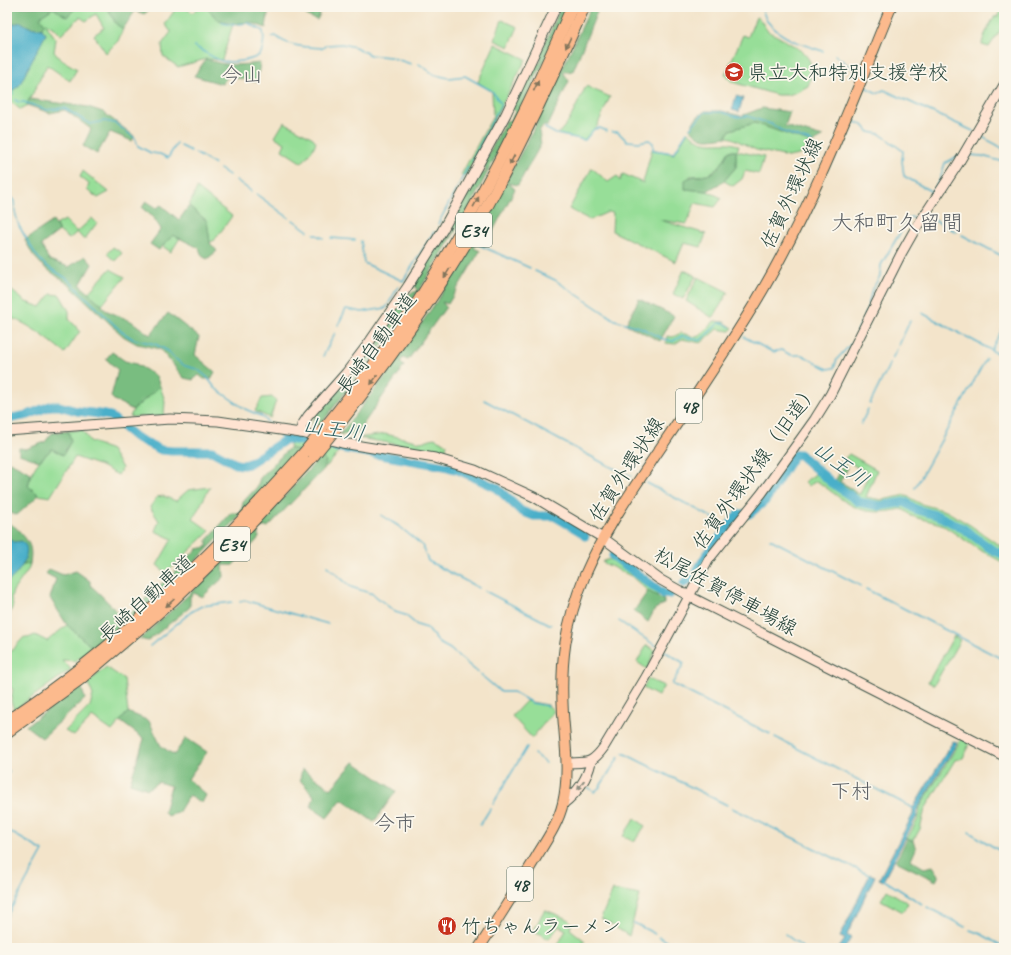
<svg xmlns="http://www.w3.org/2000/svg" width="1011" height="955" font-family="Caveat,'Klee One',sans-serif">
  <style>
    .green { fill: #97de98; stroke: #5b8e66 }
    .forest { fill: #79bd80; stroke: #4c7d5a }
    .water { fill: #4aafc9; stroke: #34767e }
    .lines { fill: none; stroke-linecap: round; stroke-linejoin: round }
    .stream { stroke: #4aafc9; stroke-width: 1.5 }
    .river { stroke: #4aafc9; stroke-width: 9 }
    .secondary-casing { stroke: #3f564a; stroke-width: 11 }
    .primary-casing { stroke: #3f564a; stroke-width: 12 }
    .highway-casing { stroke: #3f564a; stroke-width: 13 }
    .secondary { stroke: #fee3d1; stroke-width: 9 }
    .primary { stroke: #fcba8d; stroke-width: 10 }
    .highway { stroke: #fcba8d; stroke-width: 11 }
    .highway-bridge-casing { stroke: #3f564a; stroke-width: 13; stroke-linecap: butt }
    .highway-bridge { stroke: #fcba8d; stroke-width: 11 }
    .oneway { fill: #82755c }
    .oneway2 { fill: #8e9082 }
    .labels { text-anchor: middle; stroke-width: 3.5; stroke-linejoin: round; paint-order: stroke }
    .shield { fill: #fbf7ec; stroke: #61756b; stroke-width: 1 }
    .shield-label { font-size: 19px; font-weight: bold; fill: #1f3d34 }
    .poi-label { font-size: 20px; fill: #1f3d34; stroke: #fbf7ec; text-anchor: start }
    .street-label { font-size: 20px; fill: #1f3d34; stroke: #fbf7ec }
    .neighbourhood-label { font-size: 21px; fill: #5d6165; stroke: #fbf7ec }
    .water-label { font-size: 21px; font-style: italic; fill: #2c5f61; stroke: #fbf7ec }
    .quarter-label { font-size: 22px; fill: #5d6165; stroke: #fbf7ec }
  </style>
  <rect width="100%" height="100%" fill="#fbf7ec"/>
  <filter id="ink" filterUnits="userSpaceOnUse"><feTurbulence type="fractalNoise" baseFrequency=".025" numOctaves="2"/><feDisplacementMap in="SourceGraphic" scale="8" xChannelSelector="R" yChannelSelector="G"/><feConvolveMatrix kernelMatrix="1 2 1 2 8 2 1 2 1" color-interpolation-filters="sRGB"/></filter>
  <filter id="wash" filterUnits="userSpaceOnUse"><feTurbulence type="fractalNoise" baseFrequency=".012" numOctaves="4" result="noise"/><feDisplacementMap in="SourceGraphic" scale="16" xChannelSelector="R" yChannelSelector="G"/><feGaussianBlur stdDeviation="0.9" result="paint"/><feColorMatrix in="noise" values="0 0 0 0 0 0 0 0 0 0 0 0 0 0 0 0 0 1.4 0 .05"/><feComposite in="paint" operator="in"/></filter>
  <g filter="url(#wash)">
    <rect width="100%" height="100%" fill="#f3e4ca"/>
    <g class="green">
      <polygon points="77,7 107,7 116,24 123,29 118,41 106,53 94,35 104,28 96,14 86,21 80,17 61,35 54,28 45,23 56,39 54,52 60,59 77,69 70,81 47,65 27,105 21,110 7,99 7,90 12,91 46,34 42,29 44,23 39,17 53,8 67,17"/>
      <polygon points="177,7 184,7 193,13 198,7 206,7 219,21 233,24 222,60 206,59 178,67 163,56 162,44 171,32 165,24"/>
      <path d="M1001,7H1004V25L989,47L982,45C982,37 990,25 994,17L998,16Z"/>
      <path d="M756,17C763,20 763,27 768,31C771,34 776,35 779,37C800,50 820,57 808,86L797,92L788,95H777L732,82L725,75L743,35L748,37Z"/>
      <polygon points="502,20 518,27 509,47 494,40"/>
      <polygon points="495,44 526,59 465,177 461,175 493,116 492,92 478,82"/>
      <polygon points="586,86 610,97 597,126 584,140 558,134 569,121"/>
      <polygon points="284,122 313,138 316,142 313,149 302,163 282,150 285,143 275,137"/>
      <polygon points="755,123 812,143 799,155 788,157 756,150 732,138 726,137 730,130"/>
      <path d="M688,132C693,136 698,141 704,142C716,145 728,140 739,146L737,151L764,157L759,174L745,171L742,179L733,186L724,181L736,167V151H729L721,165L708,175L690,176L685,189L707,191L722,198L715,207L695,203L687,224L660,220L706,234L701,247L684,243L676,262L612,231L613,213L608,212L590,220L569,209L592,168L608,182L617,176L620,181L623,174L643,183L652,149L674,154Z"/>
      <polygon points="83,171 109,192 98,198 87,190 89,184 80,177"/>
      <polygon points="197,188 232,216 217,237 210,243 207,221 189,206"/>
      <polygon points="92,218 97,223 84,240 77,232 69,239 59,231 56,225 65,220 77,232"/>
      <polygon points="173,235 180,238 171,252 162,246"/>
      <polygon points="113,247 122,253 115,261 107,254"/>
      <polygon points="110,269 125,277 102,305 88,293"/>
      <polygon points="684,270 696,276 683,299 673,294"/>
      <polygon points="698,277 728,292 713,318 686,301"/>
      <path d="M7,287L26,302L41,307L51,294L60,295L69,311V319L80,331L65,353C54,344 21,317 7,318Z"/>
      <polygon points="714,321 724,322 733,328 730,331 717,329 701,343 682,339 675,344 666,343 667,336 673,337 681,333 696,337 701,335"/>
      <polygon points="160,386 165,401 164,416 130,417 133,410"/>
      <polygon points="273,397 276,401 270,418 255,411 262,398"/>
      <path d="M82,430L90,441L111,450L122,468L118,475L101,466L75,457L50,497L39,495L28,487C32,467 38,462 52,449L63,455L71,441L68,431Z"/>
      <polygon points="385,434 421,442 434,438 447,444 445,452 358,438"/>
      <polygon points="291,442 338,450 336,456 324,469 326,461 321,456 289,448"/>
      <polygon points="849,454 877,470 866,497 881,500 902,496 903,494 921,504 946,511 970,525 996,543 1004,547 1004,552 993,547 964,526 944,515 918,507 906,500 882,504 860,500 851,494 856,493 860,494 869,473 855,466 845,458"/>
      <path d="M817,473L845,497L857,503L877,508L903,504L919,513L939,518L960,529L988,549L1004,557V563L978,549L941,524L911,516L907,512L902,509C859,518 850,505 817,481L808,486L804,482Z"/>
      <polygon points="210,487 193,519 210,531 166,573 157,565 172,539 155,531 159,521 150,507 157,497 163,496 176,501 188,490"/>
      <polygon points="610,559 629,570 658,592 657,596 648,591 631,576 602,562"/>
      <polygon points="30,564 28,570 13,591 11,599 13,605 7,622 7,582 23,565"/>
      <polygon points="67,625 93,648 75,661 62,660 71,669 14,710 11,701 13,689 7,686 7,656 24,637 28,638 35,635 47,641"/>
      <polygon points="954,636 960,640 934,685 928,682"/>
      <polygon points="647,645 655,651 647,669 637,662"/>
      <polygon points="106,667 124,679 128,712 112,731 92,717 74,736 65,731 90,706 93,695 88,683"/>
      <polygon points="648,679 664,686 658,696 643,688"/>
      <polygon points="526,701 548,705 554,711 532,738 512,716"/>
      <polygon points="962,738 970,742 963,758 955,760 925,809 920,829 913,841 907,839 919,817 920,807"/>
      <polygon points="635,818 645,826 634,842 623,836"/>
      <polygon points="613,890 640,895 629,936 601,918"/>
      <polygon points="887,890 908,903 903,912 881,900"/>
      <polygon points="545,910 568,919 572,923 570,929 585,941 580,948 565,948 558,945 566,930 559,926 549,939 534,931 542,914"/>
    </g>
    <g class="forest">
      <polygon points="7,7 77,7 67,17 53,8 40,17 44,23 42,29 29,27 21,22 10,25 7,30"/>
      <polygon points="107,7 153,7 144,14 135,11 123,29 116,24"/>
      <polygon points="206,7 269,7 266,28 249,22 233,24 219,21"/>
      <polygon points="307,7 323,7 317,20 307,16 304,10"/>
      <polygon points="561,7 569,7 552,46 468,211 420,289 374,356 316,430 312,427 314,417 342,384 366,353 374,352 379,346 377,339 406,295 417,291 414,281 442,240 449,238 454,230 450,223 478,175 486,172 484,162 506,121 511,120 515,112 511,108 533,66 541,62 540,54"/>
      <polygon points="591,7 599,7 573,71 563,72 569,81 548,126 543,126 539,131 541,144 518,185 508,183 515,189 485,246 477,242 474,248 480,251 448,304 442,302 446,307 408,360 403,358 400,362 404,366 357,433 349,435 340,434 388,373 440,296 484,222 535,127"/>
      <path d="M206,59C227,67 238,65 260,63L257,82L228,76L222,84L194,76Z"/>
      <polygon points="29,99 88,107 103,112 134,136 132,141 110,132 97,154 83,146 91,129 65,110 50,113 27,105"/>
      <path d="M762,108L790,112L785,126L823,137L812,143L755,123L730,130L726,137C708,139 702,143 690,128L696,118L705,111H722L741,116Z"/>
      <path d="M729,151H736V167L724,181L707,191L685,189V180C694,174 698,178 707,175C717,173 724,160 729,151Z"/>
      <polygon points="146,201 157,208 161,205 179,220 189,206 207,221 210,243 217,251 207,259 202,256 199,248 173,235 159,250 150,244 161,229 153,217 142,208"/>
      <polygon points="53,221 59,231 41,245 49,260 69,267 85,256 92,264 80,285 102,305 105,310 131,321 150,335 168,313 199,337 195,355 215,372 211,379 204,379 199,375 193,380 184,378 160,349 137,344 123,336 68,284 44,267 33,255 25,240"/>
      <polygon points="639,299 674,316 660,341 626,324"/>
      <polygon points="112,352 125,361 136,364 156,376 160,386 133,410 114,400 111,397 118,370 106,359"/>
      <polygon points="68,431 71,441 63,455 52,449 39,461 19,454 19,448 26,449 45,442 52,433"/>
      <polygon points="289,448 299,451 243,513 184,573 127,624 128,616 162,583 173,581 175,570 197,549 207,547 207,540 231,513 241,513 243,502 257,487 260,478"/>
      <polygon points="321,456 326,461 324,469 268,527 257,527 259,538 233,565 223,565 224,577 202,597 194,593 190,597 190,607 148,641 140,639 197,587 258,526"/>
      <polygon points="10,462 31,473 28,486 39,495 17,515 7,512 7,464"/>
      <polygon points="843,462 848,468 840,482 853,489 856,493 851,494 835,481 842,469 836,463"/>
      <path d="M7,523C13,525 16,527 20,532C31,544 32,548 30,564L23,565L26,556L7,536Z"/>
      <polygon points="49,569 63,575 76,571 90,581 90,585 101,595 120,615 119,628 93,648 67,625 50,598 56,579 45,573"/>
      <polygon points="648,591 664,600 664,604 655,609 648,622 634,611"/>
      <polygon points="81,686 85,699 42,738 26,726"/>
      <polygon points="128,712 149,721 161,746 174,755 186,738 207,752 188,779 206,795 202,803 189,795 178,813 167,816 164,812 171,786 158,782 148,789 130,783 144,739 120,721"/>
      <polygon points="354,762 396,791 374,822 342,799 327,818 311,807 314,796 300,780 302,769 331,789"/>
      <polygon points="907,839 913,841 916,849 911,860 924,868 933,866 939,875 936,881 896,861"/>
    </g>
    <g class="water">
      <polygon points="21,22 29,27 42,29 46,34 19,86 12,91 7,90 7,30 10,25"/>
      <polygon points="736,96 743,98 739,112 732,110"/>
      <path d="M7,536L13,542L22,541C23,543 25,544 26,546C30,558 16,577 7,582Z"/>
      <polygon points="953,741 957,743 917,810 917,816 883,881 879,879 913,814 913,808"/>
      <polygon points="870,874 875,876 847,935 851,938 845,948 839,948 845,939 840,937"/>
    </g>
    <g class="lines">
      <g class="stream">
        <path d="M761,7C764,11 764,17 767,21C783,40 801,44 823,51"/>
        <polyline points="7,16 12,16"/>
        <path d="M271,37L276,36C287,47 308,47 323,48L326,45L342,44L355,47L370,55L390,57L411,64"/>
        <path d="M194,46C202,50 214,59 222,61C231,63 256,61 261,53C264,46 264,37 263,31L248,23L232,25L222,23"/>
        <polyline points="835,55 853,69 856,74"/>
        <polyline points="419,64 435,75 449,78 465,76 492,91 501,104 472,161"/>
        <polyline points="865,87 877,93 884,90 973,131"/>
        <polyline points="10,89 13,94"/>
        <polyline points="15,100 19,102 24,102 47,110 64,108 90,124 104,121 115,123 135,138 138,146 151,153 160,154 168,158 177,143"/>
        <polyline points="854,122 862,124 869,132 880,134 903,151 902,161 904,176 932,192"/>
        <polyline points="545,128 556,134 585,140 594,129 600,128 607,131"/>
        <polyline points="690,128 697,120 705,112 722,112 738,117 747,116 771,124 784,132 812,142"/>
        <polyline points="612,132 618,132 627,141 639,142 649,140 653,143 653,150 674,153 687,132"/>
        <path d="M980,135C987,141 998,144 1004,150"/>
        <polyline points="181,146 191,151"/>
        <polyline points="195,153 214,164"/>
        <polyline points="969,155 982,156 1004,162"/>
        <polyline points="1002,161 1004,155"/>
        <polyline points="220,169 229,175"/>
        <polyline points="236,180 251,191"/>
        <polyline points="7,193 14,201 15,212 19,226 36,255 45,265 66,278 122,332 133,339 155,344 168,351 174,358 185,366 197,369 207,377 215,388 245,409 261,416 272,426"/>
        <polyline points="256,194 289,218"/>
        <polyline points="922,211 940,179 945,163 958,156"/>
        <polyline points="930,218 957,232"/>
        <polyline points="293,220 308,231"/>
        <polyline points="438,224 468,167"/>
        <polyline points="314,234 323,238"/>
        <polyline points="962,235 1004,257"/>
        <polyline points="331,238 355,240"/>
        <polyline points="361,241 364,263 403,281 434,232"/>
        <polyline points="479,245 530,268"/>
        <polyline points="535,271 555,280 615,320 642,328 663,339 673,341 682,336 698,340 701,340 719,323 724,323 730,327"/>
        <polyline points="922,313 1004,357"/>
        <polyline points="338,325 346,309 362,312 386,308 398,287"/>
        <polyline points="858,330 866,313 872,290 880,276 881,265 908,219 911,217 918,218"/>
        <polyline points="744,337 773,352 781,350 791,355 802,355 828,369 834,368 837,359 851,344"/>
        <polyline points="899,345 910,321"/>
        <polyline points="991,350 1004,326"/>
        <polyline points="323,356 335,333"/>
        <polyline points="892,359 897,349"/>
        <polyline points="484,400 609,466 631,476"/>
        <polyline points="870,404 890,363"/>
        <polyline points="861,424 868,409"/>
        <polyline points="279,435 285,440"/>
        <polyline points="647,483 728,526"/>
        <polyline points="915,488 986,359"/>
        <polyline points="381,515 400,527 422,545 428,561 479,588"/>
        <polyline points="770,539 861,586"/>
        <polyline points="327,566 351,587 373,594 395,612 405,615 417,625 427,628 439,643 450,649 501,692 513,692 532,703 548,706"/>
        <polyline points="866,589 1004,660"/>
        <polyline points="485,591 551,625"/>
        <polyline points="240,602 244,600 328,624"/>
        <polyline points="619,621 656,646"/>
        <polyline points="150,646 191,612 202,606 232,602"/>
        <polyline points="664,651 684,663 672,684 770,734"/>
        <polyline points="775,737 913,808"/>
        <polyline points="623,753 727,805"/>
        <polyline points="534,754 546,763"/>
        <polyline points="7,770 9,771 7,776"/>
        <polyline points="588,787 594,792 599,788 619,757"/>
        <polyline points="493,804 527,747"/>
        <polyline points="732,808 871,876"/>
        <polyline points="480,825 490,809"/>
        <polyline points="7,830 43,851 7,916"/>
        <polyline points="969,832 1002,852"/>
        <polyline points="884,880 922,904"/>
        <polyline points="927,907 965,927"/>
        <polyline points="634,923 655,934"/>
        <polyline points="970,930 981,934 1004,947"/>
        <polyline points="785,934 802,947 801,948"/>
        <polyline points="659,937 679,948"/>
      </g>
      <g class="river">
        <polyline points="7,419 28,415 50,406 59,406 77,411 99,414 110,416 135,437 161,450 172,451 212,451 236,464 243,465 248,464 259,457 285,440 295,440 444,466 458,470 497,488 521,511 534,516 554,516 581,532 585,536"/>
        <polyline points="613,556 664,594 670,594"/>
        <polyline points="684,583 694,576 707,554 738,514 749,514 765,501 794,455 799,454 831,482 859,502 880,506 905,502 915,509 939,516 964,529 991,549 1004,555"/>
      </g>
    </g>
  </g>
  <g filter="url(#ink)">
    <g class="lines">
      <g class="secondary-casing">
        <g id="secondary">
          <polyline points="7,431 170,419 218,421 301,433 342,443 435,458 475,470 534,497 603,538 659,579 689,596 1004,756"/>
          <polyline points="301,433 302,425 308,416 346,373 368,344 408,286 442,231 506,114 556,7"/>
          <path d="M567,763C587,762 591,765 604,747L646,677L709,559L762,493L815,419L830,395L901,254L914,231L958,164L1004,85"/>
          <path d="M563,804C577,793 587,780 591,762"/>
        </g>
      </g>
      <g class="primary-casing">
        <path id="primary" d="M479,948C499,917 519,886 538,854C548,838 559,821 563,803C570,773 565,743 563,714C560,661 565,624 585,575C604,531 631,492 657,453C691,403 724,354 755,303C811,210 850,107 891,7"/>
      </g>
      <g class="highway-casing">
        <g id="highway">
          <path d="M322,431C356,389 390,346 419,300C478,207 529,108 572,7"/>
          <path d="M332,433C380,372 426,309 466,243C485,212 502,179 518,147C541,101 563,54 584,7"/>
          <path d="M7,721C119,647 215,553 304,453"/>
          <polyline points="7,732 79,680 173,600 242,533 314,455"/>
        </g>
      </g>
      <use href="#secondary" class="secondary"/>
      <use href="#primary" class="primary"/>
      <use href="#highway" class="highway"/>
      <g class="highway-bridge-casing">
        <g id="highway-bridge">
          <polyline points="304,453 322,431"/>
          <polyline points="314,455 332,433"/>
        </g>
      </g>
      <use href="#highway-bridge" class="highway-bridge"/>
    </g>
    <defs><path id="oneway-solid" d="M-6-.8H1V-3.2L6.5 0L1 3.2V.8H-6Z"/></defs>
    <g class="oneway">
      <use href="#oneway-solid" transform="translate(568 43) rotate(115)"/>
      <use href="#oneway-solid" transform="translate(536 86) rotate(-65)"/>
      <use href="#oneway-solid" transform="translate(512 160) rotate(117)"/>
      <use href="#oneway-solid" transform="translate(476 202) rotate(-61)"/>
      <use href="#oneway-solid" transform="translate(447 273) rotate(122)"/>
      <use href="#oneway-solid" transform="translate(374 380) rotate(126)"/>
      <use href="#oneway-solid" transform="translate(170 603) rotate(138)"/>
    </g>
    <use class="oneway2" href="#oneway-solid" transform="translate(581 785) rotate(126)"/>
  </g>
  <defs>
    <g id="school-disc" transform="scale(1)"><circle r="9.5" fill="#c8321e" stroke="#fbf7ec"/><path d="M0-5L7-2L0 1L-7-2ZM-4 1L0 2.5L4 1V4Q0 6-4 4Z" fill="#fff"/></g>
    <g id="restaurant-disc" transform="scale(1)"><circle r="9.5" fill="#c8321e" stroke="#fbf7ec"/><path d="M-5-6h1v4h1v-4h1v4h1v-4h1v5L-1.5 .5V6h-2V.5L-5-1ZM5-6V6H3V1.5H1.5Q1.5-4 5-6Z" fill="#fff"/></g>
  </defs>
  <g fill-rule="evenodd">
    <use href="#school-disc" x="734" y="72"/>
    <use href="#restaurant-disc" x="447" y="926"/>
  </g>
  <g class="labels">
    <g class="shield">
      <rect x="456" y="213" width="36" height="34" rx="3"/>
      <rect x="676" y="389" width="26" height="34" rx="3"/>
      <rect x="214" y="527" width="36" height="34" rx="3"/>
      <rect x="507" y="867" width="26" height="34" rx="3"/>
    </g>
    <g class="shield-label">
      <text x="474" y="237">E34</text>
      <text x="689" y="413">48</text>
      <text x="232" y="551">E34</text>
      <text x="520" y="891">48</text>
    </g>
    <g class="poi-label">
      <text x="748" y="79">県立大和特別支援学校</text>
      <text x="461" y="933">竹ちゃんラーメン</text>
    </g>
    <g class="street-label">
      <text transform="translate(791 193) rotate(-65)" y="7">佐賀外環状線</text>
      <text transform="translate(376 343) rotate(-54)" y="7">長崎自動車道</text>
      <text transform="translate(755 466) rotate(-54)" y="7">佐賀外環状線（旧道）</text>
      <text transform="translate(626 469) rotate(-57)" y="7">佐賀外環状線</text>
      <text transform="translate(726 591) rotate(29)" y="7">松尾佐賀停車場線</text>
      <text transform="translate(146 598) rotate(-42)" y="7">長崎自動車道</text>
    </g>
    <g class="neighbourhood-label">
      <text x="242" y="82">今山</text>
      <text x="851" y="798">下村</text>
      <text x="395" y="830">今市</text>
    </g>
    <g class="water-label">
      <text transform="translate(334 429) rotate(9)" y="7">山王川</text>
      <text transform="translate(841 464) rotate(36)" y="7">山王川</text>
    </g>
    <g class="quarter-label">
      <text x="897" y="230">大和町久留間</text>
    </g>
  </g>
  <rect width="1011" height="955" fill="none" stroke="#fbf7ec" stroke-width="24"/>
</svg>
